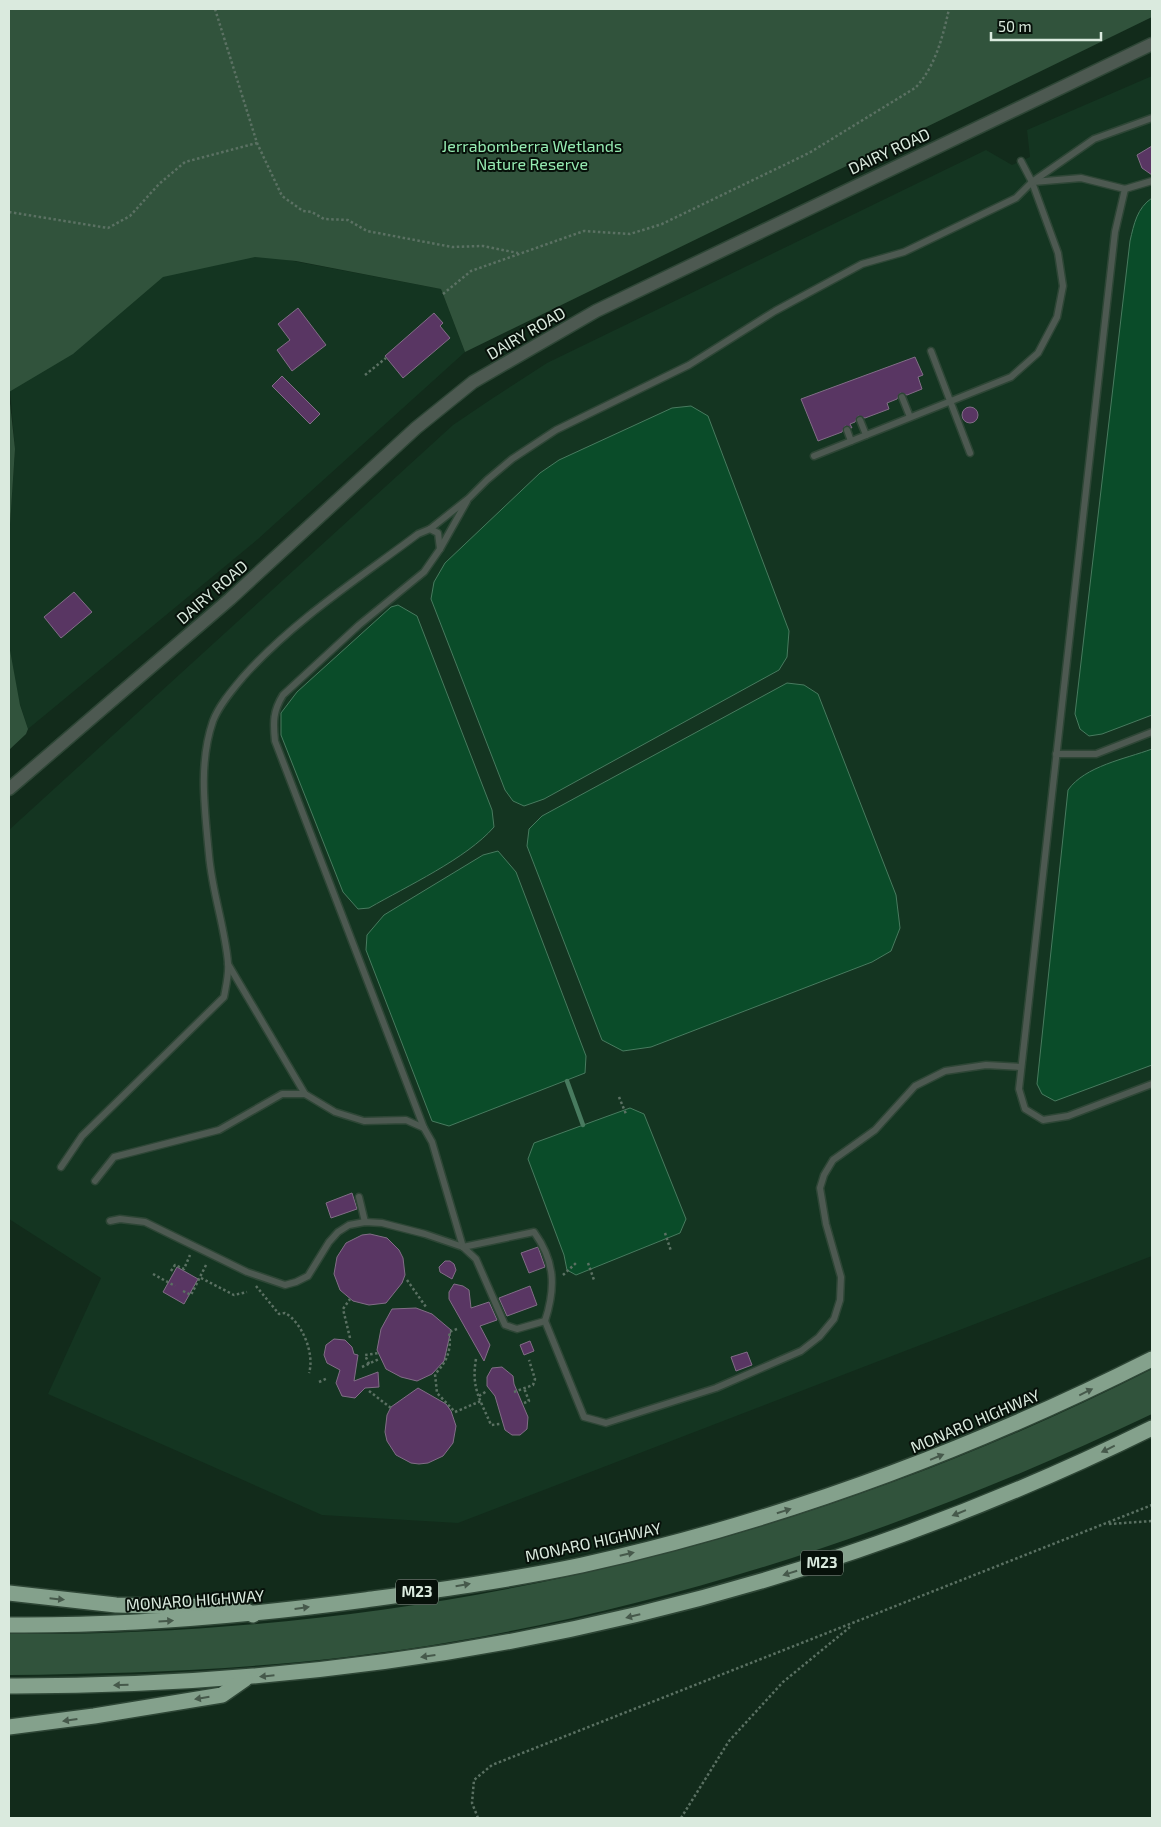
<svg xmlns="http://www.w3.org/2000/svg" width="1161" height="1827" font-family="'Exo 2',sans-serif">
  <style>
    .built { fill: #143521 }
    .green { fill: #31533c }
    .water { fill: #0a4c29; stroke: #487b5f }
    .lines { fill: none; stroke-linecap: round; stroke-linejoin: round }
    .stream { stroke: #487b5f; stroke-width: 4.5 }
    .building { fill: #593663; stroke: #826e87 }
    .service-casing { stroke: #2e4636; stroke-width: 9 }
    .minor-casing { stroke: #2e4636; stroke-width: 15 }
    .motorway-casing { stroke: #2e4636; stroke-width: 18 }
    .path { stroke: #5b7163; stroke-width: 2.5; stroke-dasharray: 2.5 2.5; stroke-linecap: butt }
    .service { stroke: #4d5951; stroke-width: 6 }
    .minor { stroke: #4d5951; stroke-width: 12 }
    .motorway { stroke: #84a18c; stroke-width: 15 }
    .oneway { fill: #46594b }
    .labels { text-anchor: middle; stroke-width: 4; stroke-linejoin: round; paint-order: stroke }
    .shield { fill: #07110a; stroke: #9ba99e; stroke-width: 1 }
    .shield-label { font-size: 15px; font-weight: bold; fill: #daeade }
    .park-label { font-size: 16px; fill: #96ecb2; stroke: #07110a }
    .street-label { font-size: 16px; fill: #daeade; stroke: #07110a }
  </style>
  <rect width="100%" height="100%" fill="#122b1b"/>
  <g class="built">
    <polygon points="1152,76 1152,1256 458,1523 322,1515 48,1394 101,1278 9,1219 9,830 453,425 490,400 547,363 986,150 1012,165 1030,157 1027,130"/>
    <polygon points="182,240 441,289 465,352 258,539 28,729 9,670 9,540 15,449 9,379"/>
  </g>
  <g class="green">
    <polygon points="9,9 1152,9 1152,17 465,352 441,289 296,261 255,257 163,277 73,354 9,392"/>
    <polygon points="9,394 15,449 9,540"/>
    <polygon points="9,645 20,705 28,729 26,734 9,750"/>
    <path d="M1152,1369V1414C883,1542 598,1633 300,1662C203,1671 106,1674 9,1675V1634C405,1637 799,1549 1152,1369Z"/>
  </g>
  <g class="water">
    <path d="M1152,198V715L1102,734L1089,736L1080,729L1075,714L1130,241C1134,224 1137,208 1152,198Z"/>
    <polygon points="691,406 708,416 789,631 787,657 779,670 544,799 524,806 513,801 505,790 431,599 434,582 445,563 540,473 559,460 672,408"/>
    <path d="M398,605L417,616L492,810L494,827C466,859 407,886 369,908L358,909L343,892L281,735V713L297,692L391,607Z"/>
    <polygon points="787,683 804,685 818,694 896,895 900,928 891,951 872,962 651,1047 623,1051 602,1040 527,846 529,829 542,816"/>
    <path d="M1152,749V1065L1055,1101L1042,1094L1037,1084L1068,790C1085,766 1125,759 1152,749Z"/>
    <polygon points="498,851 516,872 586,1056 585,1073 449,1126 432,1121 366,950 367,935 384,915 483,855"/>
    <polygon points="630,1108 644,1114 686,1219 680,1233 576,1275 567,1270 564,1255 528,1159 534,1143"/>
  </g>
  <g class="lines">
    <polyline class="stream" points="567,1081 583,1125"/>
  </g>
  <g class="building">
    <polygon points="1152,146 1152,175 1142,168 1137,155"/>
    <polygon points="298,308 326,345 292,371 277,350 290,340 278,324"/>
    <polygon points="434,313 443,323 440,326 450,338 403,378 385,356"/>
    <polygon points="915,357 923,375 918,377 922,389 907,395 900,393 897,399 887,403 889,409 865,418 858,416 855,422 850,424 852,428 845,426 842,432 818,441 801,399"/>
    <polygon points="282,376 320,414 310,424 272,386"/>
    <circle cx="970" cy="415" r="8"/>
    <polygon points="74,592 92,612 61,638 44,617"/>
    <polygon points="352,1193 357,1209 331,1218 326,1203"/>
    <polygon points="370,1234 387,1238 399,1250 403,1258 405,1275 402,1283 386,1303 369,1305 353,1301 340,1290 334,1274 337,1257 346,1243 362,1235"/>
    <polygon points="538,1247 545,1267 529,1273 521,1253"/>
    <polygon points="445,1261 450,1261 454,1264 456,1270 452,1279 440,1272 439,1267"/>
    <polygon points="177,1267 198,1279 184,1304 163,1292"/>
    <polygon points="454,1284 463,1286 469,1290 471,1308 489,1302 497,1320 480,1326 490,1345 484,1361 449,1299 449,1292"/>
    <polygon points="530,1286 537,1305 507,1316 499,1298"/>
    <polygon points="416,1308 432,1314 451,1330 444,1361 432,1374 417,1381 401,1377 386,1369 377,1350 381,1329 392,1309"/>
    <polygon points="334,1339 345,1340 352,1347 354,1354 358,1355 354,1381 378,1372 379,1387 365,1388 355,1398 342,1396 336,1383 340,1370 327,1363 324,1355 326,1345"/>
    <polygon points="530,1341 534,1351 524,1355 520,1345"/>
    <polygon points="747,1352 752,1365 736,1371 731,1357"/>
    <polygon points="502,1367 513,1376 514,1384 528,1417 527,1429 520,1435 512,1435 505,1430 495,1396 487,1386 487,1377 492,1368"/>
    <polygon points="418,1388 446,1404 451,1411 456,1426 453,1443 443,1456 428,1463 419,1464 411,1463 396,1455 387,1441 385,1432 387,1415 391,1407"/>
  </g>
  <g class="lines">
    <g class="service-casing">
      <g id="service">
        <polyline points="1033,182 1081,178 1125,189 1152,181"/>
        <polyline points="1125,189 1115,232 1019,1089 1025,1109 1043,1120 1068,1116 1152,1084"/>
        <polyline points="931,351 970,453"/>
        <polyline points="902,397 910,417"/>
        <polyline points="860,420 866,435"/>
        <polyline points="847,430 851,441"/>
        <polyline points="814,456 1011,377 1038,353 1057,317 1063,286 1058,253 1032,182 1021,161"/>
        <polyline points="430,529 438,533 440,549"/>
        <polyline points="1056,754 1096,754 1152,732"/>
        <polyline points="228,964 305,1094"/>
        <path d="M61,1167L82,1136L224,997C226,986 229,974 228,963C225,927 212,892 209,855C205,811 198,764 213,721C219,705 233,689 243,677C293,621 358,579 418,534L430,529L469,498L487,480L512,459L556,430L689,365L775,311L862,264L904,252L1016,198L1032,182L1094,139L1152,118"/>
        <polyline points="95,1181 114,1157 219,1130 282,1094 305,1094 335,1112 364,1121 406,1120 424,1128"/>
        <polyline points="359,1197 365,1222"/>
        <polyline points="110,1221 120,1219 145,1222 247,1272 285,1285 296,1282 308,1276 329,1242 338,1232 349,1225 365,1222 382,1223 425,1234 463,1247 476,1259 505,1325 517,1329 545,1321 584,1417 606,1423 716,1388 801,1351 819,1337 834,1319 840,1300 841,1277 826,1224 820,1188 824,1175 833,1160 875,1130 915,1086 945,1071 986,1065 1021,1067"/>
        <path d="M463,1247L432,1142L424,1128L275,741C273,722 273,711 283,695L359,625L424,572L440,549L467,501"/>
        <path d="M463,1247L534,1232C555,1261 556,1287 545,1321"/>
      </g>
    </g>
    <g class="minor-casing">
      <polyline id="minor" points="9,789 230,599 416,428 473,382 596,311 1152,44"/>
    </g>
    <g class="motorway-casing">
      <g id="motorway">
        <polyline points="9,1593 116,1605 186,1607 234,1603 253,1615"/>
        <path d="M9,1625C129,1626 246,1616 365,1600C437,1590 511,1580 582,1565C781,1521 971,1450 1152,1359"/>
        <path d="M9,1686C411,1687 791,1606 1152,1428"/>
        <polyline points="9,1727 94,1716 222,1695 245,1679"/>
      </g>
    </g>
    <g class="path">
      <polyline points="215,9 257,143 282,196 303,211 312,212 324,219 348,220 367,231 452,247 483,246 518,253"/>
      <polyline points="9,212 108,228 130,216 159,184 185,162 257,143"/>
      <path d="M443,294L471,271L584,231L630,234L662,224L809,153L915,88C935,68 943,36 949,9"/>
      <polyline points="365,375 386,358"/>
      <polyline points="619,1097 626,1114"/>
      <polyline points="665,1233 671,1251"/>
      <polyline points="588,1263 594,1280"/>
      <polyline points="171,1271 175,1265 184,1269 190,1255"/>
      <polyline points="153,1274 175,1286"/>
      <polyline points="563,1275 576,1263"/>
      <polyline points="201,1278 234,1295 247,1292"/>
      <polyline points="407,1280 426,1307"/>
      <path d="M256,1286L279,1314L285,1313C302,1322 315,1354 309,1373"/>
      <polyline points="183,1291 191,1295 207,1263"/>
      <path d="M457,1329L449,1332C452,1349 447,1362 435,1374L437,1393L455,1412L481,1401"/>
      <polyline points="350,1338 343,1309 350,1299"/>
      <path d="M476,1359C471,1388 480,1399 491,1425L500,1424"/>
      <polyline points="369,1364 365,1355 379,1353"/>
      <polyline points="362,1367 379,1359"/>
      <polyline points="319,1382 328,1378"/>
      <polyline points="369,1391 391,1408"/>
      <polyline points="514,1392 533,1385 535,1379 529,1360"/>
      <polyline points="479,1396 487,1391"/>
      <polyline points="524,1403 529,1401 524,1388"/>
      <polyline points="1109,1524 1152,1521"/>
      <polyline points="478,1818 472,1803 474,1780 492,1765 1152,1505"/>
      <polyline points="681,1818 729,1741 783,1682 850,1627"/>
    </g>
    <use href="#service" class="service"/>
    <use href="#minor" class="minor"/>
    <use href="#motorway" class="motorway"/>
  </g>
  <defs><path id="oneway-solid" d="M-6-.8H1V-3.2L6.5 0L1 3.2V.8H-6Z" transform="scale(1.25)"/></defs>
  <g class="oneway">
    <use href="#oneway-solid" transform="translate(1086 1392) rotate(-26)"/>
    <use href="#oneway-solid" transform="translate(1108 1449) rotate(154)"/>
    <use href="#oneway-solid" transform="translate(937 1457) rotate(-22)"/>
    <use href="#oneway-solid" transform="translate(784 1511) rotate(-17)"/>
    <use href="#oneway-solid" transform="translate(959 1513) rotate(158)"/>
    <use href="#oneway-solid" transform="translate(627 1554) rotate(-13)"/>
    <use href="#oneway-solid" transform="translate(790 1573) rotate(163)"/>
    <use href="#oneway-solid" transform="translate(463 1585) rotate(-10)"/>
    <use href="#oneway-solid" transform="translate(57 1599) rotate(6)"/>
    <use href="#oneway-solid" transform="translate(302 1608) rotate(-8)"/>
    <use href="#oneway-solid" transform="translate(633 1616) rotate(166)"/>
    <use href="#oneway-solid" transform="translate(166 1621) rotate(-3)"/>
    <use href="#oneway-solid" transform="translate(428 1656) rotate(172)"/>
    <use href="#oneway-solid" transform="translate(267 1676) rotate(174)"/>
    <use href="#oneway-solid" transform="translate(121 1685) rotate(179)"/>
    <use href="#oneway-solid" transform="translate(202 1698) rotate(171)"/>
    <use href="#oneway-solid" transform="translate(70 1720) rotate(172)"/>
  </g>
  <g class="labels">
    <g class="shield">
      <rect x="801" y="1550.5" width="42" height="25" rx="4"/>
      <rect x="396" y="1579.5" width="42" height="25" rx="4"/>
    </g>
    <g class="shield-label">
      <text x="822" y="1568">M23</text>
      <text x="417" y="1597">M23</text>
    </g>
    <g class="park-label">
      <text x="532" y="152">Jerrabomberra Wetlands<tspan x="532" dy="18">Nature Reserve</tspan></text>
    </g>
    <g class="street-label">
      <text transform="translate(889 151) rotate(-25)" y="6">DAIRY ROAD</text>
      <text transform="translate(526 333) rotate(-30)" y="6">DAIRY ROAD</text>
      <text transform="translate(212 592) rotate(-41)" y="6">DAIRY ROAD</text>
      <text transform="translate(975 1421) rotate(-23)" y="6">MONARO HIGHWAY</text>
      <text transform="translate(593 1542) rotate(-12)" y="6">MONARO HIGHWAY</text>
      <text transform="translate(195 1600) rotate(-4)" y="6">MONARO HIGHWAY</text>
    </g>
  </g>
  <rect width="1161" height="1827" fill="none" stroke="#daeade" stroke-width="20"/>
  <path d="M991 32v8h110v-8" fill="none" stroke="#daeade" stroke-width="2.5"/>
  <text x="998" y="32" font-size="15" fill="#daeade" stroke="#07110a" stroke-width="4" paint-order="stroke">50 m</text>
</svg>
